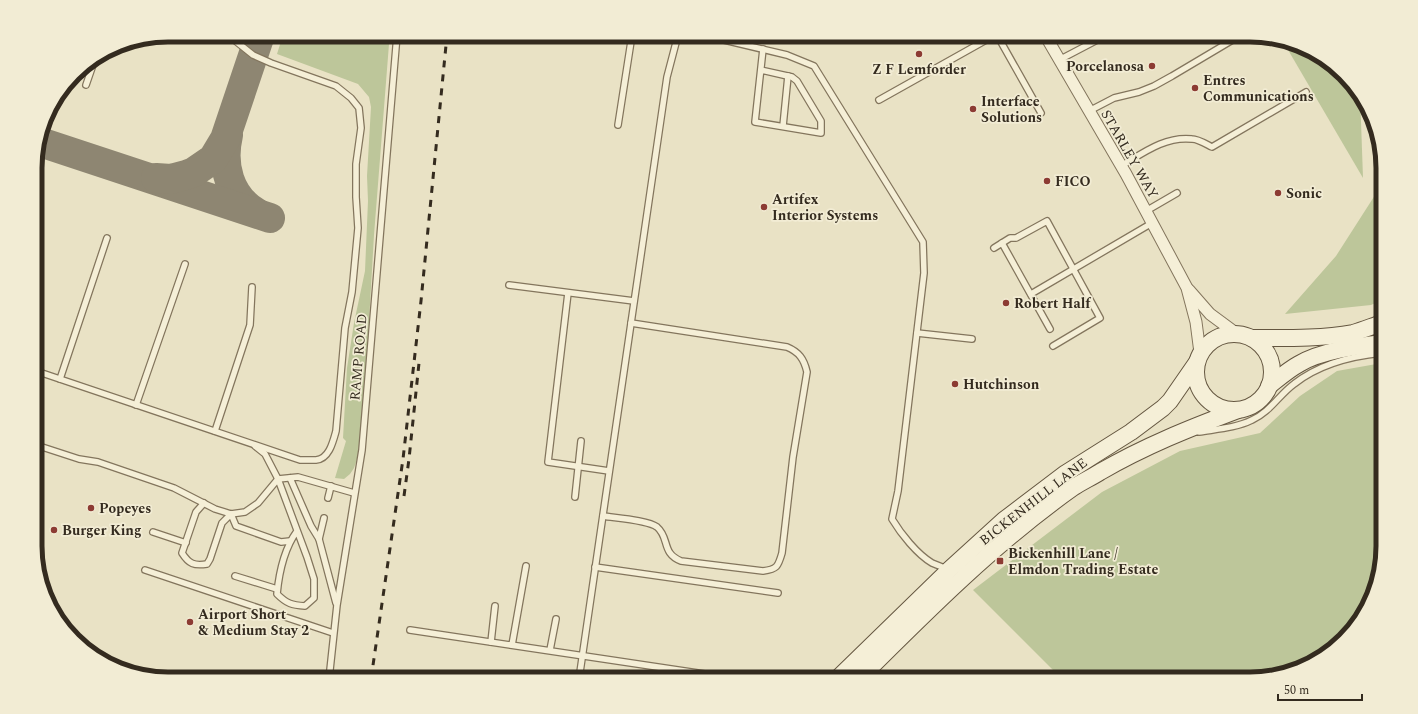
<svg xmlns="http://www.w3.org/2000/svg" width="1418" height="714" font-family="Spectral,serif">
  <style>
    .green { fill: #bdc69a }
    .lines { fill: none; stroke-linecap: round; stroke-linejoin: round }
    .taxiway { stroke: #8e8672; stroke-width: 30 }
    .lane-casing { stroke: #83755d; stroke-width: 8 }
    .street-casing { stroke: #83755d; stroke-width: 13 }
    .secondary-casing { stroke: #645640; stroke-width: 18 }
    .lane { stroke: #f5efd7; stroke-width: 5.5 }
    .street { stroke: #f5efd7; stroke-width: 11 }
    .secondary { stroke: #f5efd7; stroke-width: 16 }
    .rail { stroke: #342b1f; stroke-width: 3; stroke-dasharray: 7 7; stroke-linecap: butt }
    .poi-dot { fill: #8c3b33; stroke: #f2ecd4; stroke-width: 1.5 }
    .labels { text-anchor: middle; stroke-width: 3.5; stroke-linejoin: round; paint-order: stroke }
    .poi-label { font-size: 14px; font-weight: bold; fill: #342b1f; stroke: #f2ecd4; text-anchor: start }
    .street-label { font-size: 14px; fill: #342b1f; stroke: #f2ecd4 }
    .rim { fill: none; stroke: #342b1f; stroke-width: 5 }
  </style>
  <rect width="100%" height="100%" fill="#e9e2c5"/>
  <g class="green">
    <polygon points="283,35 388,35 389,44 374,235 365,391 360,438 358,456 354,468 350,474 344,479 335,478 346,441 343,438 347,368 354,323 365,271 368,201 367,176 371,107 369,97 358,84 277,54"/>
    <polygon points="1284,43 1309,49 1360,93 1363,178"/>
    <polygon points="1377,192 1382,211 1382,300 1371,305 1285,314 1336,256"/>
    <polygon points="1382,363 1383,546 1369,605 1324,656 1258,679 1062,679 973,590 1102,492 1180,451 1260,433 1300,396 1337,371"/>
  </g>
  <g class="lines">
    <g class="taxiway">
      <path d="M228,135C221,165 229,197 257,213"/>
      <polyline points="40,142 270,218"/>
      <polyline points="156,178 171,179 186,175 194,172 213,159 225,139 260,35"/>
    </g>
    <g class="lane-casing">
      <g id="lane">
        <path d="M703,35L787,55L814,66L923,242L924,273L898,491L892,519C901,534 917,554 932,563C937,565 942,567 947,569"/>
        <polyline points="997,35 1041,113"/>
        <polyline points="1059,60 1101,38"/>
        <polyline points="761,70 792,77 797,81 821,121 821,133 755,122 763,49"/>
        <polyline points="86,85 95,59"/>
        <polyline points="879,100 995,35"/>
        <polyline points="1089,111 1114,98 1139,92 1154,86 1172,76 1241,35"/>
        <polyline points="618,125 632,35"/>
        <polyline points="783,126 788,76"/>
        <path d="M1121,166C1143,153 1165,136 1192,139C1198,139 1206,144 1212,147L1306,92"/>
        <polyline points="1146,211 1177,193"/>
        <polyline points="1002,243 1050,329"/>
        <polyline points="994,248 1010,238 1016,238 1047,221 1100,318 1053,346"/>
        <polyline points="509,285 634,301"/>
        <polyline points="568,293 548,462 609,471"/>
        <polyline points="1031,294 1152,223"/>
        <polyline points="917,333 972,339"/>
        <path d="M36,371L300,460C305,460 310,460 316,460C329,459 333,442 336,431L345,328L352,292L358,228L356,197V164L361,128L359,108L351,98L336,86L271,63L253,55L228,35"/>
        <polyline points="60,379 107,238"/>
        <polyline points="136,405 185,264"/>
        <polyline points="215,431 250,325 252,287"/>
        <path d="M1199,432C1217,429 1236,428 1252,420C1270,412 1279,395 1294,384C1318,365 1352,356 1382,353"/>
        <polyline points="36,445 79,459 98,462 174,488 215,509 231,514 245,512 258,503 278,479 298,477 354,493"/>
        <path d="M255,446L265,454L278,479L307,557L314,579V598L305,606C292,605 287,604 277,594C279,573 284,549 297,531"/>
        <polyline points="290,478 311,526 319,539"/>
        <polyline points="575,497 581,441"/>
        <polyline points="328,498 331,486"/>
        <path d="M204,503L196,512L182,553C189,564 194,566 207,564L210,559L222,523L231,514L236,526L281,542L290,541"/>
        <path d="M603,516C615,518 648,520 657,527C670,538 661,553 681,561L763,571C777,569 778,567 782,553L793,457L807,372C804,359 799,352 787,347L631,323"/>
        <polyline points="324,518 319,539 336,603"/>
        <polyline points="153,532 186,543"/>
        <polyline points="595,567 778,593"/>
        <polyline points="145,570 333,633"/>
        <polyline points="235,576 277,589"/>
        <polyline points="410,630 738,679"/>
        <polyline points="491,642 495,606"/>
        <polyline points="512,645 526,566"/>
        <polyline points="550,650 556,619"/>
        <polyline points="873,667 883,679"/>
        <polyline points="329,679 337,605 362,450 397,35"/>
        <polyline points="579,679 667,77 678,35"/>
      </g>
    </g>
    <g class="street-casing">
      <g id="street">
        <polyline points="1045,35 1126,174 1187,288 1196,322 1200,353"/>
        <polyline points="1189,290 1210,314 1237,334"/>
      </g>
    </g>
    <g class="secondary-casing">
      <g id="secondary">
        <circle cx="1234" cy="372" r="38"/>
        <path d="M1252,338C1284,338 1321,339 1353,333C1363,330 1373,326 1382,323"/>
        <path d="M1269,386C1279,378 1288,370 1299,364C1320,351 1358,346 1382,343"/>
        <polyline points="837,679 949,570 1004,520 1066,473 1131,432 1163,408 1170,401 1197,362"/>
        <path d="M859,679C927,611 996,542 1074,487C1082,482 1092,477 1100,472C1145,446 1190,428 1238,410"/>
      </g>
    </g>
    <use href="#lane" class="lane"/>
    <use href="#street" class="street"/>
    <use href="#secondary" class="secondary"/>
    <g class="rail">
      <polyline points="404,496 409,459 419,363"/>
      <polyline points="371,679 403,459 421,301 447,35"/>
    </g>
  </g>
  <g class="poi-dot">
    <circle cx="919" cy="54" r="4"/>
    <circle cx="1152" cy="66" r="4"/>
    <circle cx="1195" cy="88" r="4"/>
    <circle cx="973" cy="109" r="4"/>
    <circle cx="1047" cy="181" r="4"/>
    <circle cx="1278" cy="193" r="4"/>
    <circle cx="764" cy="207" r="4"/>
    <circle cx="1006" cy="303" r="4"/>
    <circle cx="955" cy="384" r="4"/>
    <circle cx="91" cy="508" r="4"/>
    <circle cx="54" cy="530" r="4"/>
    <rect x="996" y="557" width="8" height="8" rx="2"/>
    <circle cx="190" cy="622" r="4"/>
  </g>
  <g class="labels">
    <g class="poi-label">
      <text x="1144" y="71" text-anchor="end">Porcelanosa</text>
      <text x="919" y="74" text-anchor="middle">Z F Lemforder</text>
      <text x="1203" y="85">Entres<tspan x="1203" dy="16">Communications</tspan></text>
      <text x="981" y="106">Interface<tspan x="981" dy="16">Solutions</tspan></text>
      <text x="1055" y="186">FICO</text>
      <text x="1286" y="198">Sonic</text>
      <text x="772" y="204">Artifex<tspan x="772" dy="16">Interior Systems</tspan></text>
      <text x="1014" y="308">Robert Half</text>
      <text x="963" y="389">Hutchinson</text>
      <text x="99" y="513">Popeyes</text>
      <text x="62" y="535">Burger King</text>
      <text x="1008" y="558">Bickenhill Lane /<tspan x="1008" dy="16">Elmdon Trading Estate</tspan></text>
      <text x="198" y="619">Airport Short<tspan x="198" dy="16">&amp; Medium Stay 2</tspan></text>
    </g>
    <g class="street-label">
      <text transform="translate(1130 154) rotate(60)" y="5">STARLEY WAY</text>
      <text transform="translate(358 357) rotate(-85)" y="5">RAMP ROAD</text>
      <text transform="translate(1033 501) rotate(-38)" y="5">BICKENHILL LANE</text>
    </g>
  </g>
  <path d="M0 0H1418V714H0ZM168 42H1250A126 126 0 0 1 1376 168V546A126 126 0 0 1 1250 672H168A126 126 0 0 1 42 546V168A126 126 0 0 1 168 42Z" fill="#f2ecd4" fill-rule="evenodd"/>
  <path class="rim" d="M168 42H1250A126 126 0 0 1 1376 168V546A126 126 0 0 1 1250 672H168A126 126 0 0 1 42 546V168A126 126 0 0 1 168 42Z"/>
  <path d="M1278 694v6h84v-6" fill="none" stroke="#342b1f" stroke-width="2"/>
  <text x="1284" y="694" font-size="12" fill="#342b1f" stroke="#f2ecd4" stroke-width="3" paint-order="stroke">50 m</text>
</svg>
